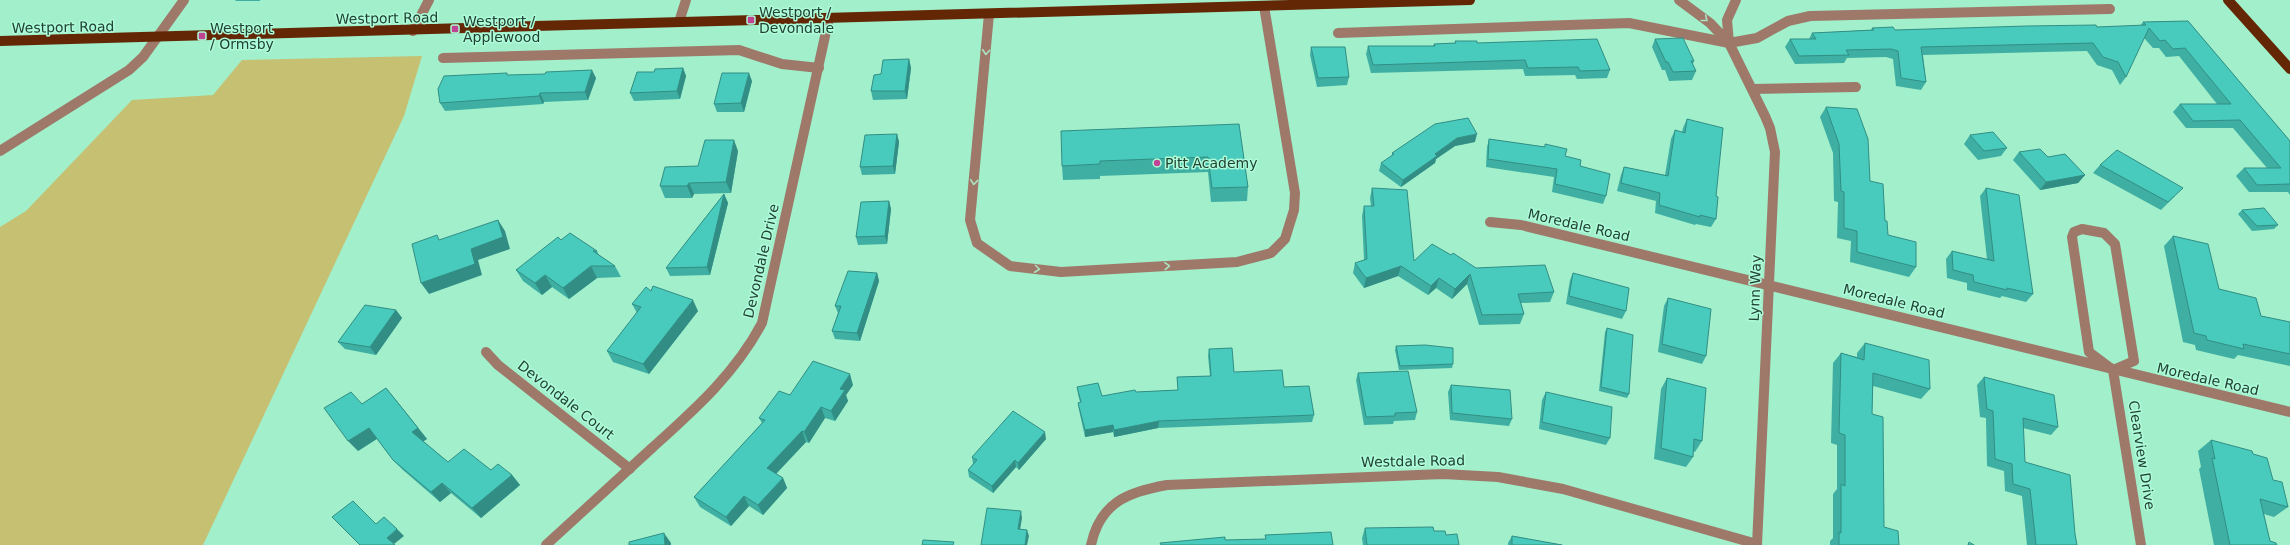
<svg xmlns="http://www.w3.org/2000/svg" width="2290" height="545" font-family="'DejaVu Sans',sans-serif">
  <style>
    .green { fill: #c6c073 }
    .lines { fill: none; stroke-linecap: round; stroke-linejoin: round }
    .minor { stroke: #9e7969; stroke-width: 10 }
    .major { stroke: #642705; stroke-width: 10 }
    .wall { fill: #3eafa2 }
    .shaded-wall { fill: #328e84 }
    .building { fill: #48cbbc; stroke: #328e84 }
    .oneway { stroke: #abe2c2 }
    .poi-dot { fill: #c04494; stroke: #aefcd8; stroke-width: 1.5 }
    .labels { text-anchor: middle; stroke-width: 3; stroke-linejoin: round; paint-order: stroke }
    .poi-label { font-size: 14px; fill: #214134; stroke: #aefcd8; text-anchor: start }
    .street-label { font-size: 14px; fill: #214134; stroke: #aefcd8 }
  </style>
  <rect width="100%" height="100%" fill="#a1efcb"/>
  <polygon class="green" points="422,56 404,116 203,545 0,545 0,227 26,211 132,100 213,95 242,60"/>
  <g class="lines">
    <g class="minor">
      <polyline points="1679,0 1710,23 1729,43 1765,116 1770,128 1775,152 1757,545"/>
      <polyline points="989,14 970,220 977,243 1010,266 1061,272 1237,262 1271,253 1285,239 1294,210 1295,193 1264,6"/>
      <polyline points="679,22 686,0"/>
      <polyline points="413,31 429,0"/>
      <polyline points="1338,33 1629,23 1729,43 1757,38 1788,21 1810,16 2110,9"/>
      <polyline points="1729,43 1727,20 1736,0"/>
      <polyline points="443,58 739,50 782,64 819,68"/>
      <polyline points="1752,89 1856,87"/>
      <polyline points="0,151 129,70 143,57 184,0"/>
      <polyline points="1490,222 1521,225 2290,412"/>
      <polygon points="2082,229 2104,233 2115,244 2134,361 2113,370 2089,352 2072,237 2074,232"/>
      <polyline points="486,352 498,365 630,469"/>
      <polyline points="2113,370 2141,545"/>
      <path d="M546,545C581,513 617,480 652,448C694,410 735,374 762,323L829,18"/>
      <path d="M1091,545C1100,503 1127,492 1167,485L1443,474L1498,477L1563,489L1757,544"/>
    </g>
    <g class="major">
      <polyline points="2228,0 2290,69"/>
      <polyline points="0,41 1470,0"/>
    </g>
  </g>
  <g class="wall">
    <polygon points="235,0 260,0 260,1 236,1"/>
    <polygon points="2188,21 2290,141 2290,195 2288,192 2249,192 2236,176 2244,168 2267,168 2233,128 2186,128 2173,112 2180,104 2217,104 2179,56 2166,57 2159,48 2153,48 2144,38 2126,77 2120,85 2112,70 2097,65 2087,51 1923,55 1926,82 1921,90 1896,86 1893,59 1886,57 1847,58 1844,63 1795,64 1785,47 1790,39 1809,39 1812,33 1871,30 1872,28 1895,30 2097,27 2140,26 2143,22"/>
    <polygon points="1655,39 1694,61 1693,64 1696,71 1692,80 1669,81 1665,70 1662,70 1652,47"/>
    <polygon points="1455,41 1477,43 1610,70 1607,78 1577,79 1575,75 1525,76 1523,69 1371,73 1366,54 1368,46 1433,46 1434,44 1455,43"/>
    <polygon points="1311,47 1349,77 1347,85 1317,87 1310,55"/>
    <polygon points="909,59 911,68 907,99 873,100 871,91"/>
    <polygon points="683,68 686,76 680,99 634,101 630,93 654,72"/>
    <polygon points="508,75 596,78 588,100 544,102 543,104 445,111 440,103"/>
    <polygon points="752,81 744,112 717,112 714,104"/>
    <polygon points="1826,107 1870,181 1885,221 1888,235 1916,267 1909,277 1850,262 1851,241 1837,238 1838,202 1834,201 1833,153 1820,117"/>
    <polygon points="1687,119 1716,196 1716,219 1711,227 1696,224 1695,225 1655,213 1656,201 1617,191 1621,175 1624,167 1665,175 1671,139 1675,130 1682,132 1683,128"/>
    <polygon points="1239,124 1248,187 1247,201 1211,202 1208,172 1100,176 1100,179 1063,180 1062,166"/>
    <polygon points="897,134 899,142 895,174 862,175 860,167"/>
    <polygon points="1970,135 2007,148 2001,156 1978,160 1964,144"/>
    <polygon points="1489,139 1545,147 1545,144 1580,166 1606,196 1603,204 1552,192 1554,177 1486,167 1487,147"/>
    <polygon points="1475,142 1455,146 1436,159 1435,163 1401,187 1379,171 1381,163 1392,156 1392,153"/>
    <polygon points="738,151 731,193 694,194 692,198 665,198 660,186 698,166"/>
    <polygon points="2019,152 2048,157 2085,175 2078,183 2040,190 2013,160"/>
    <polygon points="2100,165 2175,196 2161,210 2093,173"/>
    <polygon points="1372,188 1414,261 1451,255 1476,268 1554,292 1550,302 1521,303 1524,314 1520,324 1479,325 1467,284 1452,299 1436,288 1428,295 1398,276 1364,288 1353,273 1355,263 1364,260 1362,216 1364,206 1371,206 1370,198"/>
    <polygon points="1986,188 2033,294 2026,302 2002,296 2000,298 1967,290 1967,283 1947,278 1946,259 1952,251 1987,259 1980,196"/>
    <polygon points="724,194 728,203 710,275 670,276 666,268"/>
    <polygon points="889,201 891,209 887,244 858,245 856,237"/>
    <polygon points="2242,210 2278,225 2274,229 2252,231 2238,214"/>
    <polygon points="2173,236 2219,289 2261,316 2290,322 2290,366 2238,355 2234,359 2196,350 2195,345 2183,342 2164,246"/>
    <polygon points="561,240 597,251 599,255 615,266 621,277 597,278 569,299 552,287 542,295 523,281 516,270"/>
    <polygon points="877,273 879,281 860,341 835,339 832,331 838,313 835,306"/>
    <polygon points="1573,273 1626,311 1622,319 1566,304 1570,280"/>
    <polygon points="651,291 698,311 649,374 613,362 607,351 637,313 632,304"/>
    <polygon points="1668,298 1706,356 1702,364 1658,352 1664,306"/>
    <polygon points="396,310 402,318 376,355 345,349 338,342"/>
    <polygon points="1607,328 1629,394 1627,398 1599,391 1605,332"/>
    <polygon points="1865,343 1930,389 1921,399 1873,386 1872,414 1884,527 1899,545 1830,545 1830,541 1833,538 1833,494 1837,489 1837,445 1831,443 1833,363 1841,353 1857,357 1857,353"/>
    <polygon points="1396,346 1453,364 1452,368 1399,370 1395,350"/>
    <polygon points="1209,349 1234,372 1284,387 1314,415 1312,422 1158,428 1114,437 1113,432 1085,437 1079,410 1078,403 1080,402 1078,394 1077,387 1102,396 1136,392 1178,390 1177,377 1210,376 1208,356"/>
    <polygon points="1358,373 1417,412 1415,420 1394,421 1393,424 1364,425 1356,380"/>
    <polygon points="1984,377 2058,427 2051,435 2023,428 2025,462 2075,534 2077,545 2027,545 2022,496 2005,491 2004,471 1987,466 1986,418 1980,417 1977,385"/>
    <polygon points="1667,378 1702,441 1695,452 1693,451 1693,457 1686,467 1654,459 1661,389"/>
    <polygon points="853,385 846,395 848,401 835,421 825,418 809,443 806,442 776,474 783,478 787,488 763,515 749,506 731,526 700,507 694,497 762,423 759,418 790,395"/>
    <polygon points="1451,385 1512,419 1509,426 1450,420 1448,392"/>
    <polygon points="386,388 427,439 423,441 448,462 512,475 520,485 481,518 451,493 440,502 403,470 393,460 377,439 358,451 362,404"/>
    <polygon points="1546,392 1610,438 1606,445 1539,429 1542,400"/>
    <polygon points="1046,439 1019,470 1016,467 993,493 969,477 968,470 973,464 972,457"/>
    <polygon points="2211,440 2253,454 2273,480 2288,507 2274,517 2264,514 2270,541 2277,545 2214,545 2199,469 2201,467 2198,451"/>
    <polygon points="1365,528 1434,531 1446,535 1459,545 1363,545 1362,538"/>
    <polygon points="1512,536 1562,545 1508,545 1508,543"/>
  </g>
  <g class="shaded-wall">
    <polygon points="909,59 911,68 907,99 905,91"/>
    <polygon points="683,68 686,76 680,99 677,91"/>
    <polygon points="592,70 596,78 588,100 585,92"/>
    <polygon points="749,73 752,81 744,112 741,103"/>
    <polygon points="540,93 544,102 543,104 539,96"/>
    <polygon points="897,134 899,142 895,174 893,166"/>
    <polygon points="1477,134 1475,142 1455,146 1436,159 1435,163 1401,187 1403,180 1435,154 1457,138"/>
    <polygon points="734,140 738,151 731,193 726,182"/>
    <polygon points="2085,175 2078,183 2040,190 2046,182"/>
    <polygon points="689,183 694,194 692,198 687,186"/>
    <polygon points="724,194 728,203 710,275 707,267"/>
    <polygon points="889,201 891,209 887,244 885,236"/>
    <polygon points="498,220 505,231 510,249 478,260 482,275 429,294 421,283 471,249"/>
    <polygon points="591,266 597,278 569,299 563,288"/>
    <polygon points="1401,266 1398,276 1364,288 1366,278"/>
    <polygon points="877,273 879,281 860,341 857,333"/>
    <polygon points="1470,274 1467,284 1452,299 1455,289"/>
    <polygon points="545,275 552,287 542,295 535,283"/>
    <polygon points="1439,278 1436,288 1428,295 1431,286"/>
    <polygon points="693,300 698,311 649,374 643,364"/>
    <polygon points="396,310 402,318 376,355 370,347"/>
    <polygon points="850,374 853,385 846,395 848,401 835,421 831,411 840,389"/>
    <polygon points="386,388 395,399 427,439 421,443 412,432"/>
    <polygon points="821,407 825,418 809,443 804,432"/>
    <polygon points="1159,421 1158,428 1114,437 1114,430"/>
    <polygon points="1113,425 1113,432 1085,437 1085,430"/>
    <polygon points="369,428 378,438 358,451 348,441"/>
    <polygon points="802,431 806,442 772,478 767,468"/>
    <polygon points="1045,432 1046,439 1019,470 1018,463"/>
    <polygon points="1015,460 1016,467 993,493 992,486"/>
    <polygon points="512,475 520,485 481,518 472,508"/>
    <polygon points="783,478 787,488 763,515 758,505"/>
    <polygon points="442,483 451,493 440,502 431,492"/>
    <polygon points="744,496 749,506 731,526 726,517"/>
    <polygon points="1021,511 1022,518 1019,536 1018,529"/>
    <polygon points="397,529 404,536 394,544 387,538"/>
    <polygon points="1027,530 1029,536 1027,545 1025,545"/>
    <polygon points="664,533 671,543 671,545 665,545"/>
  </g>
  <g class="building">
    <polygon points="2188,21 2290,141 2290,184 2257,185 2244,168 2281,168 2240,120 2193,121 2180,104 2231,104 2185,48 2173,49 2165,40 2160,41 2149,28 2126,77 2118,62 2103,57 2093,43 1921,47 1926,82 1901,78 1898,51 1891,49 1846,50 1849,55 1799,56 1790,39 1816,39 1812,33 1874,30 1872,28 1893,27 1895,30 2027,26 2096,25 2097,27 2146,25 2143,22"/>
    <polygon points="1683,38 1694,61 1691,61 1696,71 1673,72 1668,62 1666,62 1655,39"/>
    <polygon points="1597,39 1610,70 1580,71 1578,67 1528,68 1525,60 1373,65 1368,46 1435,46 1434,44 1456,43 1455,41 1477,41 1477,43"/>
    <polygon points="1311,47 1345,47 1349,77 1318,78"/>
    <polygon points="909,59 905,91 871,91 874,75 881,74 883,60"/>
    <polygon points="683,68 677,91 630,93 637,72 654,72 655,69"/>
    <polygon points="592,70 585,92 540,93 539,96 440,103 438,89 444,76 507,73 507,75 545,74 546,72"/>
    <polygon points="722,73 749,73 741,103 714,104"/>
    <polygon points="1826,107 1857,109 1868,139 1870,181 1883,184 1885,221 1887,221 1888,235 1916,242 1916,267 1857,252 1857,231 1844,228 1844,192 1841,191 1839,144"/>
    <polygon points="1468,118 1477,134 1457,138 1435,154 1437,156 1403,180 1381,163 1394,154 1392,153 1435,124"/>
    <polygon points="1687,119 1723,128 1716,196 1718,197 1716,219 1700,215 1700,217 1659,205 1660,193 1621,183 1624,167 1668,176 1675,130 1685,133"/>
    <polygon points="1239,124 1248,187 1212,188 1208,157 1100,161 1100,164 1062,166 1061,131"/>
    <polygon points="1993,132 2007,148 1984,151 1970,135"/>
    <polygon points="897,134 893,166 860,167 865,135"/>
    <polygon points="1489,139 1545,147 1545,144 1567,149 1565,156 1581,160 1580,166 1610,174 1606,196 1555,184 1557,169 1488,159"/>
    <polygon points="705,140 734,140 726,182 689,183 687,186 660,186 665,167 698,166"/>
    <polygon points="2040,149 2048,157 2065,154 2085,175 2046,182 2019,152"/>
    <polygon points="2117,150 2183,188 2168,202 2100,165"/>
    <polygon points="1372,188 1407,190 1414,261 1432,244 1451,255 1453,253 1476,268 1545,265 1554,292 1518,294 1524,314 1482,315 1470,274 1455,289 1439,278 1431,286 1401,266 1366,278 1355,263 1367,259 1364,206 1374,206"/>
    <polygon points="1986,188 2019,195 2033,294 2007,288 2007,290 1974,282 1973,275 1953,270 1952,251 1994,261"/>
    <polygon points="724,194 707,267 666,268"/>
    <polygon points="889,201 885,236 856,237 861,202"/>
    <polygon points="2264,208 2278,225 2257,226 2242,210"/>
    <polygon points="498,220 503,237 471,249 475,264 421,283 412,244 437,235 439,240"/>
    <polygon points="570,233 597,251 593,251 615,266 591,266 563,288 545,275 535,283 516,270 558,237 561,240"/>
    <polygon points="2173,236 2208,244 2219,289 2256,298 2261,316 2290,322 2290,354 2243,344 2244,349 2207,340 2206,336 2194,333"/>
    <polygon points="848,271 877,273 857,333 832,331 841,306 835,306"/>
    <polygon points="1573,273 1629,288 1626,311 1569,296"/>
    <polygon points="653,286 693,300 643,364 607,351 641,307 632,304 646,287 651,291"/>
    <polygon points="1668,298 1711,309 1706,356 1662,344"/>
    <polygon points="365,305 396,310 370,347 338,342"/>
    <polygon points="1607,328 1633,335 1629,394 1601,387"/>
    <polygon points="1865,343 1929,360 1930,389 1873,373 1872,414 1883,417 1884,527 1898,531 1899,545 1839,545 1839,532 1841,533 1841,484 1845,486 1845,435 1839,433 1841,353 1864,360"/>
    <polygon points="1425,345 1453,348 1453,364 1400,366 1396,346"/>
    <polygon points="1232,348 1234,372 1282,370 1284,387 1309,386 1314,415 1159,421 1114,430 1113,425 1085,430 1078,403 1081,402 1077,387 1098,383 1102,396 1135,390 1136,392 1178,390 1177,377 1211,376 1209,349"/>
    <polygon points="813,361 850,374 840,389 845,390 831,411 821,407 804,432 802,431 767,468 783,478 758,505 744,496 726,517 694,497 765,420 759,418 779,391 790,395"/>
    <polygon points="1408,371 1417,412 1395,413 1395,416 1366,417 1358,373"/>
    <polygon points="1984,377 2054,395 2058,427 2023,418 2025,462 2070,475 2075,534 2077,545 2036,545 2030,489 2013,484 2012,464 1995,459 1993,411 1987,409"/>
    <polygon points="1667,378 1706,388 1702,441 1694,439 1693,457 1661,448"/>
    <polygon points="1451,385 1510,390 1512,419 1452,413"/>
    <polygon points="386,388 418,428 412,432 448,462 464,449 491,470 498,464 512,475 472,508 442,483 431,492 393,460 369,428 348,441 324,408 351,392 362,404"/>
    <polygon points="1546,392 1612,407 1610,438 1542,422"/>
    <polygon points="1013,411 1045,432 1018,463 1015,460 992,486 968,470 977,460 972,457"/>
    <polygon points="2211,440 2252,451 2253,454 2267,458 2273,480 2282,482 2288,507 2260,499 2270,541 2276,543 2277,545 2230,545 2212,458 2215,459"/>
    <polygon points="353,501 376,524 384,517 397,529 387,538 395,545 360,545 332,517"/>
    <polygon points="987,508 1021,511 1018,529 1027,530 1025,545 981,545"/>
    <polygon points="1433,527 1434,531 1445,531 1446,535 1457,534 1459,545 1367,545 1365,528"/>
    <polygon points="1331,532 1333,545 1161,545 1160,543 1225,537 1225,540 1266,539 1265,535"/>
    <polygon points="664,533 665,545 629,545 629,542"/>
    <polygon points="1512,536 1562,545 1512,545"/>
    <polygon points="923,540 954,542 953,545 922,545"/>
    <polygon points="1969,542 1974,545 1968,545"/>
  </g>
  <defs><path id="oneway-chevron" d="M-2-3.5L2.5 0L-2 3.5" fill="none" stroke-width="1.6" stroke-linecap="round" stroke-linejoin="round"/></defs>
  <g class="oneway">
    <use href="#oneway-chevron" transform="translate(1705 19) rotate(39)"/>
    <use href="#oneway-chevron" transform="translate(986 52) rotate(95)"/>
    <use href="#oneway-chevron" transform="translate(974 182) rotate(96)"/>
    <use href="#oneway-chevron" transform="translate(1167 266) rotate(-3)"/>
    <use href="#oneway-chevron" transform="translate(1037 269) rotate(7)"/>
  </g>
  <g class="poi-dot">
    <rect x="747" y="16" width="8" height="8" rx="2"/>
    <rect x="451" y="25" width="8" height="8" rx="2"/>
    <rect x="198" y="32" width="8" height="8" rx="2"/>
    <circle cx="1157" cy="163" r="4"/>
  </g>
  <g class="labels">
    <g class="poi-label">
      <text x="759" y="17">Westport /<tspan x="759" dy="16">Devondale</tspan></text>
      <text x="463" y="26">Westport /<tspan x="463" dy="16">Applewood</tspan></text>
      <text x="210" y="33">Westport<tspan x="210" dy="16">/ Ormsby</tspan></text>
      <text x="1165" y="168">Pitt Academy</text>
    </g>
    <g class="street-label">
      <text transform="translate(387 18) rotate(-1)" y="5">Westport Road</text>
      <text transform="translate(63 27) rotate(-1)" y="5">Westport Road</text>
      <text transform="translate(1579 225) rotate(13)" y="5">Moredale Road</text>
      <text transform="translate(761 261) rotate(-77)" y="5">Devondale Drive</text>
      <text transform="translate(1755 288) rotate(-88)" y="5">Lynn Way</text>
      <text transform="translate(1894 301) rotate(14)" y="5">Moredale Road</text>
      <text transform="translate(2208 379) rotate(13)" y="5">Moredale Road</text>
      <text transform="translate(566 400) rotate(38)" y="5">Devondale Court</text>
      <text transform="translate(2142 455) rotate(81)" y="5">Clearview Drive</text>
      <text transform="translate(1413 461) rotate(-1)" y="5">Westdale Road</text>
    </g>
  </g>
</svg>
